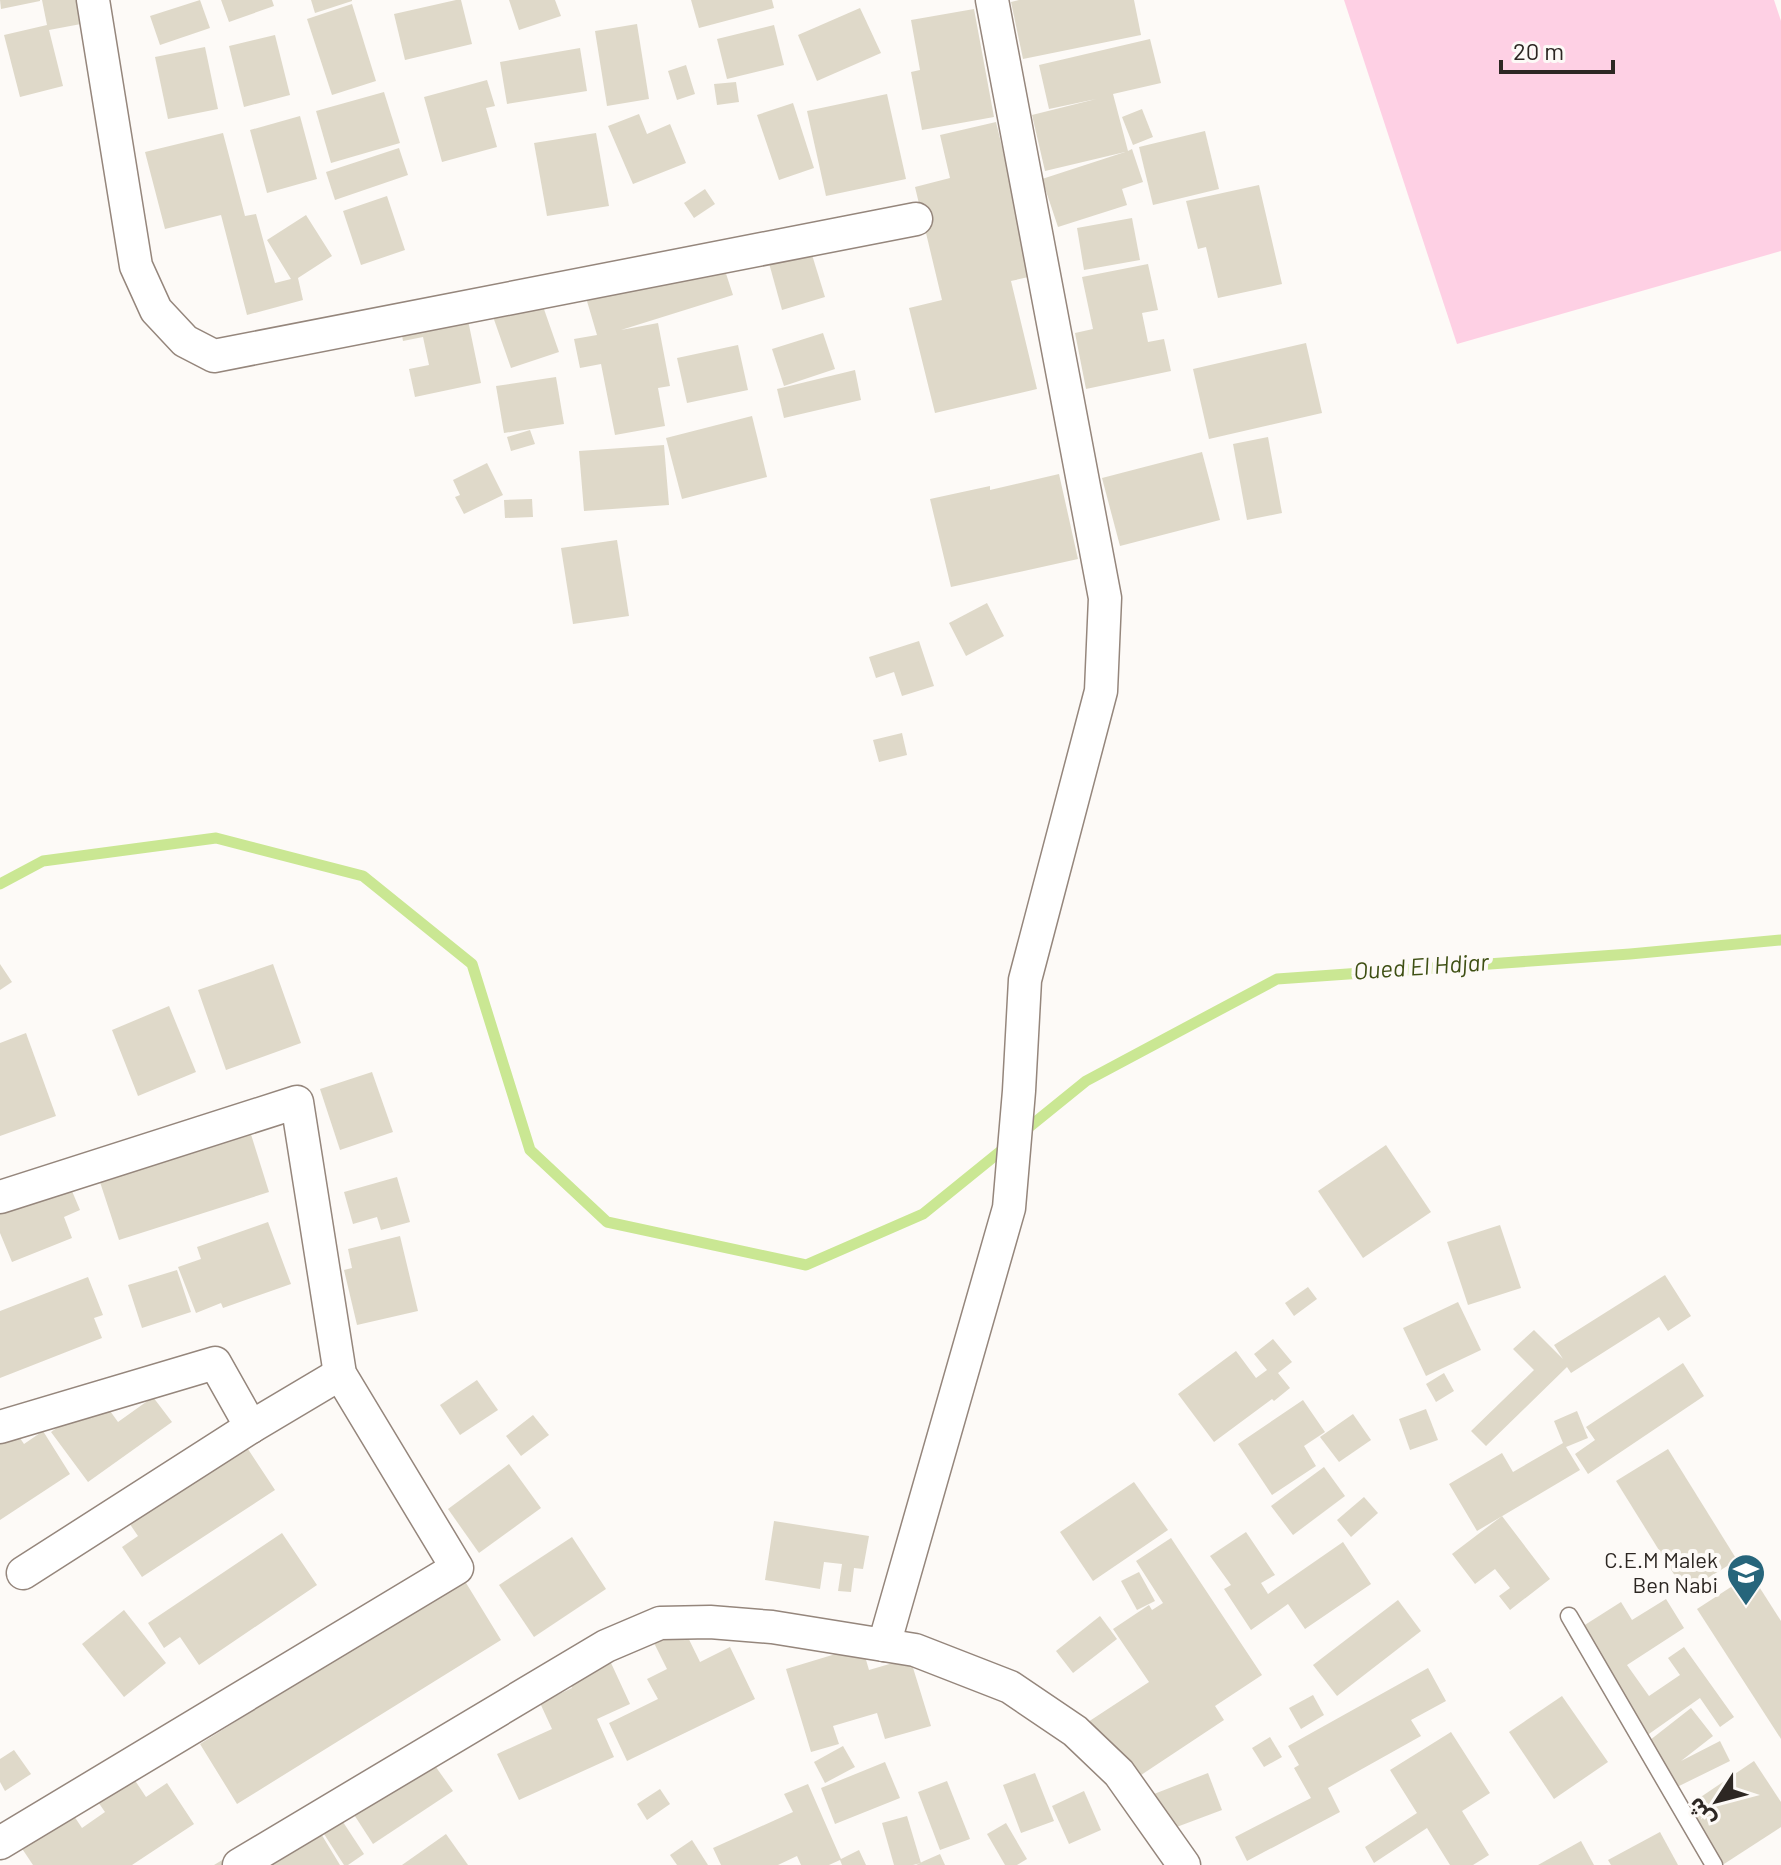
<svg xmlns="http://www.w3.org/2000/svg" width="1781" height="1865" font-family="Barlow,'Noto Sans Arabic',sans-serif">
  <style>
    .green { fill: #fed0e4 }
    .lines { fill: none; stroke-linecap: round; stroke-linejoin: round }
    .stream { stroke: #cae793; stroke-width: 11 }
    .building { fill: #dfd9c9 }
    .service-casing { stroke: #95867c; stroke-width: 19 }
    .minor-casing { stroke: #95867c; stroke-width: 35 }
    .service { stroke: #fff; stroke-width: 16 }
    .minor { stroke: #fff; stroke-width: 32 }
    .labels { text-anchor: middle; stroke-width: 8; stroke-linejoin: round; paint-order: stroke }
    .poi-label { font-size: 22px; fill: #2d2723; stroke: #fdfaf7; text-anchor: end }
    .water-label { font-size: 24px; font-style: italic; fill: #3e4f13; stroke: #fdfaf7 }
  </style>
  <rect width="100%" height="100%" fill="#fdfaf7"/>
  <polygon class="green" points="1344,0 1774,0 1781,21 1781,251 1457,344"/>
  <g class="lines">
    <g class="stream">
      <polyline points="0,884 43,861 216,838 363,876 472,964 530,1150 607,1222 806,1265 923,1214 1007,1146"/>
      <polyline points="1023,1132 1086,1081 1277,979 1630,954 1781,940"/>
    </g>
  </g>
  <g class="building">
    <polygon points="0,0 40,0 40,1 1,9"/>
    <polygon points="42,0 76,0 81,24 49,30 63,86 20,97 4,35 47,25"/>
    <polygon points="200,0 210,28 160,45 150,16"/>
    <polygon points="221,0 272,0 274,6 229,22"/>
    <polygon points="311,0 352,0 352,1 315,13"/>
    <polygon points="456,0 461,0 472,44 405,60 394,14"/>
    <polygon points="509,0 555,0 561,16 519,30"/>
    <polygon points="691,0 772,0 774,8 699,28"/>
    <polygon points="1019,0 1134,0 1141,35 1023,59 1011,2"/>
    <polygon points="352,4 376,81 332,95 307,19"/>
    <polygon points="860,8 881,53 817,81 798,35"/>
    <polygon points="974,9 994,117 922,130 911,72 920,70 911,20"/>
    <polygon points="637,24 649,99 607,106 595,31"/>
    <polygon points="774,25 784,65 727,79 717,39"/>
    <polygon points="275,35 290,95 244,107 229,46"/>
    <polygon points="1150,39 1161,83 1113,94 1128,151 1132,149 1143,182 1122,189 1127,205 1058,227 1042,179 1125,152 1045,171 1032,115 1096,99 1049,109 1039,65"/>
    <polygon points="205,47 218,109 168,119 155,57"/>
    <polygon points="580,48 587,91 507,104 500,62"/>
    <polygon points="686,65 695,94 677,100 668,71"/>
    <polygon points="487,80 495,106 486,108 497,147 442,162 424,97"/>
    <polygon points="736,82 739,102 717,105 714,84"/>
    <polygon points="384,92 400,143 331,163 316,111"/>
    <polygon points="887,94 906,179 826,196 807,111"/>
    <polygon points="793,103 814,168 779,180 757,115"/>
    <polygon points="1142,109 1153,137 1133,145 1122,117"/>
    <polygon points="639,114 647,134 670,124 686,163 633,184 608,126"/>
    <polygon points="300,116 317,179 267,193 250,130"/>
    <polygon points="996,122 1033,276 1011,281 1037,389 935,413 909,308 942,300 915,187 950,178 940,135"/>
    <polygon points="1205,131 1219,189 1153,205 1139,147"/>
    <polygon points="223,133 245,216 256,214 275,283 291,279 267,240 306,215 332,256 298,278 303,300 247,315 221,215 165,229 145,152"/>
    <polygon points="596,133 609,206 547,216 534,143"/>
    <polygon points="399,148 408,175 335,200 326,172"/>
    <polygon points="1259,185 1282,284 1218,298 1206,247 1198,249 1186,201"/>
    <polygon points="705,189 715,204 694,218 684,203"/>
    <polygon points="387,196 405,250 361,265 343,211"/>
    <polygon points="1132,218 1140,260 1084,270 1077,228"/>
    <polygon points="809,245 825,297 782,310 767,256"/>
    <polygon points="718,249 733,295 621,330 658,323 670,386 658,388 665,426 615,435 601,364 580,368 574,339 597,335 584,291"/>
    <polygon points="1148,264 1158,310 1142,313 1148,342 1164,339 1171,371 1086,389 1075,333 1093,329 1082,277"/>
    <polygon points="538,292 559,352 511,368 490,308"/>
    <polygon points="464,301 481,383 415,397 409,369 429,365 423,337 403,341 398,315"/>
    <polygon points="823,333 835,369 784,386 772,349"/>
    <polygon points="1306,343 1322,413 1209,439 1193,369"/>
    <polygon points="738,345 748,390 687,403 677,358"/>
    <polygon points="855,370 861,400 784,418 777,389"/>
    <polygon points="556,377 564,424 504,433 496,386"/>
    <polygon points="752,416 767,477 682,499 666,438"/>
    <polygon points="530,430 535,444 511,451 507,437"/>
    <polygon points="1268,437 1282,513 1247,520 1233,444"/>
    <polygon points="664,445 669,505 584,511 579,451"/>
    <polygon points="1202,452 1220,520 1120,546 1102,478"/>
    <polygon points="487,463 503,495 464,514 455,497 460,495 453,480"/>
    <polygon points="1059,474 1078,559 951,587 930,499 990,486 990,490"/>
    <polygon points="532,499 533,517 505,518 504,500"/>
    <polygon points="617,540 629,616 573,624 561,548"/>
    <polygon points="987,603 1004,636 966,656 949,623"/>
    <polygon points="919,641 934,686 902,696 894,672 876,678 869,657"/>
    <polygon points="902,733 907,755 879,762 873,740"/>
    <polygon points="0,964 12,982 0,990"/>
    <polygon points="273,964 301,1043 226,1070 198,990"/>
    <polygon points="169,1006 196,1072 138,1096 112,1030"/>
    <polygon points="26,1033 56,1116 0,1136 0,1043"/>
    <polygon points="372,1072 393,1132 340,1150 320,1089"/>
    <polygon points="249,1128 269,1192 119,1240 98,1176"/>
    <polygon points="1386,1145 1431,1212 1363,1258 1318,1191"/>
    <polygon points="397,1177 410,1222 381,1230 377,1217 353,1224 344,1192"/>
    <polygon points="69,1184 80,1210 64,1217 72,1238 12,1262 0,1233 0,1213"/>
    <polygon points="268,1222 291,1284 223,1308 221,1303 196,1313 178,1267 201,1259 197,1247"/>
    <polygon points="1500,1225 1521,1288 1468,1305 1447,1242"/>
    <polygon points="400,1236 418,1311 357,1325 344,1270 352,1268 348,1249"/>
    <polygon points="177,1270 191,1312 142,1328 128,1285"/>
    <polygon points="1665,1275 1691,1316 1668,1331 1659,1317 1571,1373 1567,1367 1486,1446 1471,1431 1534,1370 1513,1349 1534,1330 1563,1359 1554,1345"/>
    <polygon points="88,1277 103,1315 94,1318 102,1338 0,1378 0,1311"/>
    <polygon points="1308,1287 1317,1299 1294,1316 1285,1303"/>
    <polygon points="1458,1302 1481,1350 1426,1376 1403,1328"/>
    <polygon points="1273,1339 1292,1362 1278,1373 1290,1388 1274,1401 1272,1399 1214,1442 1178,1394 1236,1351 1256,1378 1267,1370 1254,1354"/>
    <polygon points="1683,1363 1704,1396 1588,1474 1575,1454 1595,1440 1586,1427"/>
    <polygon points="1444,1373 1454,1391 1436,1402 1426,1384"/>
    <polygon points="477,1380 498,1410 460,1435 440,1405"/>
    <polygon points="100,1397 118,1422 153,1397 172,1422 88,1482 51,1432"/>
    <polygon points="1303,1400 1325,1432 1304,1446 1316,1466 1272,1495 1238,1444"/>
    <polygon points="1426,1409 1438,1440 1410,1450 1399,1419"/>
    <polygon points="1577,1411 1588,1438 1566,1447 1580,1470 1477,1531 1449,1484 1502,1453 1513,1472 1563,1443 1554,1421"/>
    <polygon points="1353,1414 1371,1440 1339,1462 1320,1437"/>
    <polygon points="533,1415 549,1435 521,1456 506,1436"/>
    <polygon points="6,1417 24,1444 43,1431 70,1474 0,1520 0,1421"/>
    <polygon points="242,1440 275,1490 142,1577 122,1547 138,1536 125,1517"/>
    <polygon points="1668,1449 1737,1560 1685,1592 1616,1481"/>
    <polygon points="509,1464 541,1508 479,1553 448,1509"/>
    <polygon points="1324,1467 1345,1496 1293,1535 1271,1506"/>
    <polygon points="1134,1482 1168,1530 1093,1581 1060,1532"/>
    <polygon points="1364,1497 1378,1513 1351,1537 1337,1520"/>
    <polygon points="1502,1516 1550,1579 1510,1610 1499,1596 1510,1588 1495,1569 1475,1584 1452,1554"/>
    <polygon points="774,1521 869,1536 863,1569 854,1568 851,1592 838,1591 842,1564 824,1562 820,1589 765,1580"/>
    <polygon points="1246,1532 1275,1575 1261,1583 1268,1594 1343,1542 1371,1584 1305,1629 1288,1604 1251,1630 1224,1589 1231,1585 1210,1556"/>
    <polygon points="282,1533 317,1585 199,1665 180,1637 164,1648 148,1623"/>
    <polygon points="572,1537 606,1589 534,1637 499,1585"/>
    <polygon points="1171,1538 1262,1675 1215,1706 1224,1720 1129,1783 1088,1722 1149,1682 1113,1629 1149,1605 1152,1610 1163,1603 1136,1561"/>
    <polygon points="1139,1572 1155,1601 1137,1610 1121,1581"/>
    <polygon points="1751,1574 1781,1621 1781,1739 1697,1609"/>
    <polygon points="463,1578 501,1640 237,1804 200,1744 257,1708 256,1707"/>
    <polygon points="1666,1599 1684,1628 1627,1665 1649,1696 1680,1675 1668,1658 1684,1647 1734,1717 1720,1727 1700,1698 1646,1736 1600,1682 1569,1635 1621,1602 1632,1620"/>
    <polygon points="1398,1600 1421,1631 1337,1696 1313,1665"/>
    <polygon points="124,1610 166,1663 124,1697 82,1644"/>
    <polygon points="1100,1616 1117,1639 1073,1673 1056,1651"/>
    <polygon points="678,1617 700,1662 730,1647 755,1699 627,1761 609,1723 658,1699 647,1679 667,1669 648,1631"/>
    <polygon points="862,1646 869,1670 910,1658 931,1726 885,1739 877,1713 833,1726 839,1744 811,1752 786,1669"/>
    <polygon points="605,1650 630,1704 597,1719 614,1757 519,1800 497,1754 552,1729 540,1703 572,1688 563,1669"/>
    <polygon points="1428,1668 1446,1701 1411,1720 1421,1736 1328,1788 1340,1812 1247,1861 1235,1837 1311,1798 1294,1768 1299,1765 1288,1746"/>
    <polygon points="1313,1695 1324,1715 1301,1729 1289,1708"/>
    <polygon points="1562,1696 1608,1762 1554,1799 1509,1732"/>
    <polygon points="1691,1708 1713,1736 1681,1761 1720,1741 1730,1761 1675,1788 1645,1744"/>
    <polygon points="1451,1732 1490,1793 1462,1811 1489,1855 1473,1865 1450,1865 1427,1828 1374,1863 1365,1847 1417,1813 1390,1770"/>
    <polygon points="1270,1737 1282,1757 1264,1767 1252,1748"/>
    <polygon points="843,1746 855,1767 825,1783 814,1762"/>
    <polygon points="14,1750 31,1774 5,1791 0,1782 0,1759"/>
    <polygon points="1754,1761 1781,1802 1781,1827 1724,1864 1686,1807"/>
    <polygon points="885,1762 900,1798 835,1824 821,1788"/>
    <polygon points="433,1763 453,1791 373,1844 340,1793"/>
    <polygon points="1035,1773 1054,1821 1021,1833 1003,1785"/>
    <polygon points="1208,1773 1222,1810 1150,1837 1136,1801"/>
    <polygon points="132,1776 146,1797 167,1783 194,1824 132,1865 33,1865 21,1847 72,1813 82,1828 105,1812 96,1799"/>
    <polygon points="947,1781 970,1839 940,1850 918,1792"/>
    <polygon points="808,1784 841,1859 859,1850 866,1865 842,1865 840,1860 829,1865 801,1865 797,1856 778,1865 721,1865 713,1848 793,1812 784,1794"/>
    <polygon points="660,1789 670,1804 647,1820 637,1804"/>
    <polygon points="1084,1791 1101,1830 1069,1844 1052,1806"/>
    <polygon points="306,1809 340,1865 214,1865"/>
    <polygon points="907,1816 921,1863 913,1865 894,1865 882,1823"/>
    <polygon points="343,1822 364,1854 348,1865 344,1865 324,1834"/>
    <polygon points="1006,1823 1027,1859 1017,1865 1005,1865 987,1834"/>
    <polygon points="1660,1832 1678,1865 1611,1865 1608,1860"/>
    <polygon points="446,1834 468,1865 402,1865"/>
    <polygon points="692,1840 708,1865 677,1865 670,1855"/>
    <polygon points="1581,1841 1594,1865 1538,1865"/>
    <polygon points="940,1854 945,1865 916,1865 924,1861"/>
  </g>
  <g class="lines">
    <g class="service-casing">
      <polyline id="service" points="1569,1616 1714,1865"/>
    </g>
    <g class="minor-casing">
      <g id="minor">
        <polyline points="93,0 136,266 156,310 185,341 214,356 916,219"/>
        <polyline points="0,1197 297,1102 340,1374 457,1568 0,1843"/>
        <polyline points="0,1427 215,1363 251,1427"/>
        <polyline points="23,1573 251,1427 340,1374"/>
        <polyline points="884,1645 1009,1208 1019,1091 1025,980 1101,691 1105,598 992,0"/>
        <polyline points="239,1865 606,1646 660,1623 710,1622 772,1627 915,1650 1010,1687 1075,1731 1119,1773 1184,1865"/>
      </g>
    </g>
    <use href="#service" class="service"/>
    <use href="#minor" class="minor"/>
  </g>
  <defs>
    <g id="school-pin" transform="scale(2)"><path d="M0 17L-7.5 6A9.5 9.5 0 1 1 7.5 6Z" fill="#26657b" stroke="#fdfaf7"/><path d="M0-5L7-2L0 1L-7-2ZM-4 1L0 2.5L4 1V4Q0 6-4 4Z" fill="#fff"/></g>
  </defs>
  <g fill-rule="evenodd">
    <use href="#school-pin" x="1746" y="1573"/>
  </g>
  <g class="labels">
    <g class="poi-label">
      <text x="1718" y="1568">C.E.M Malek<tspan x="1718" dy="25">Ben Nabi</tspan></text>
    </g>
    <g class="water-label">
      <text transform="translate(1421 967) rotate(-4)" y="8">Oued El Hdjar</text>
    </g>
  </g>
  <g transform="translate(1717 1801) rotate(234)" stroke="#fdfaf7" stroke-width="6" paint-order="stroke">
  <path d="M0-6L14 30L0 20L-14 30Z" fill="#2d2723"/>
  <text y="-12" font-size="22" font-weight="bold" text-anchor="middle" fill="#2d2723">ش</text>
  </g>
  <path d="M1501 60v12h112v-12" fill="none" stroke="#2d2723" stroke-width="4"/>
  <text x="1513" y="60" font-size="24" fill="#2d2723" stroke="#fdfaf7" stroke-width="6" paint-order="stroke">20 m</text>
</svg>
